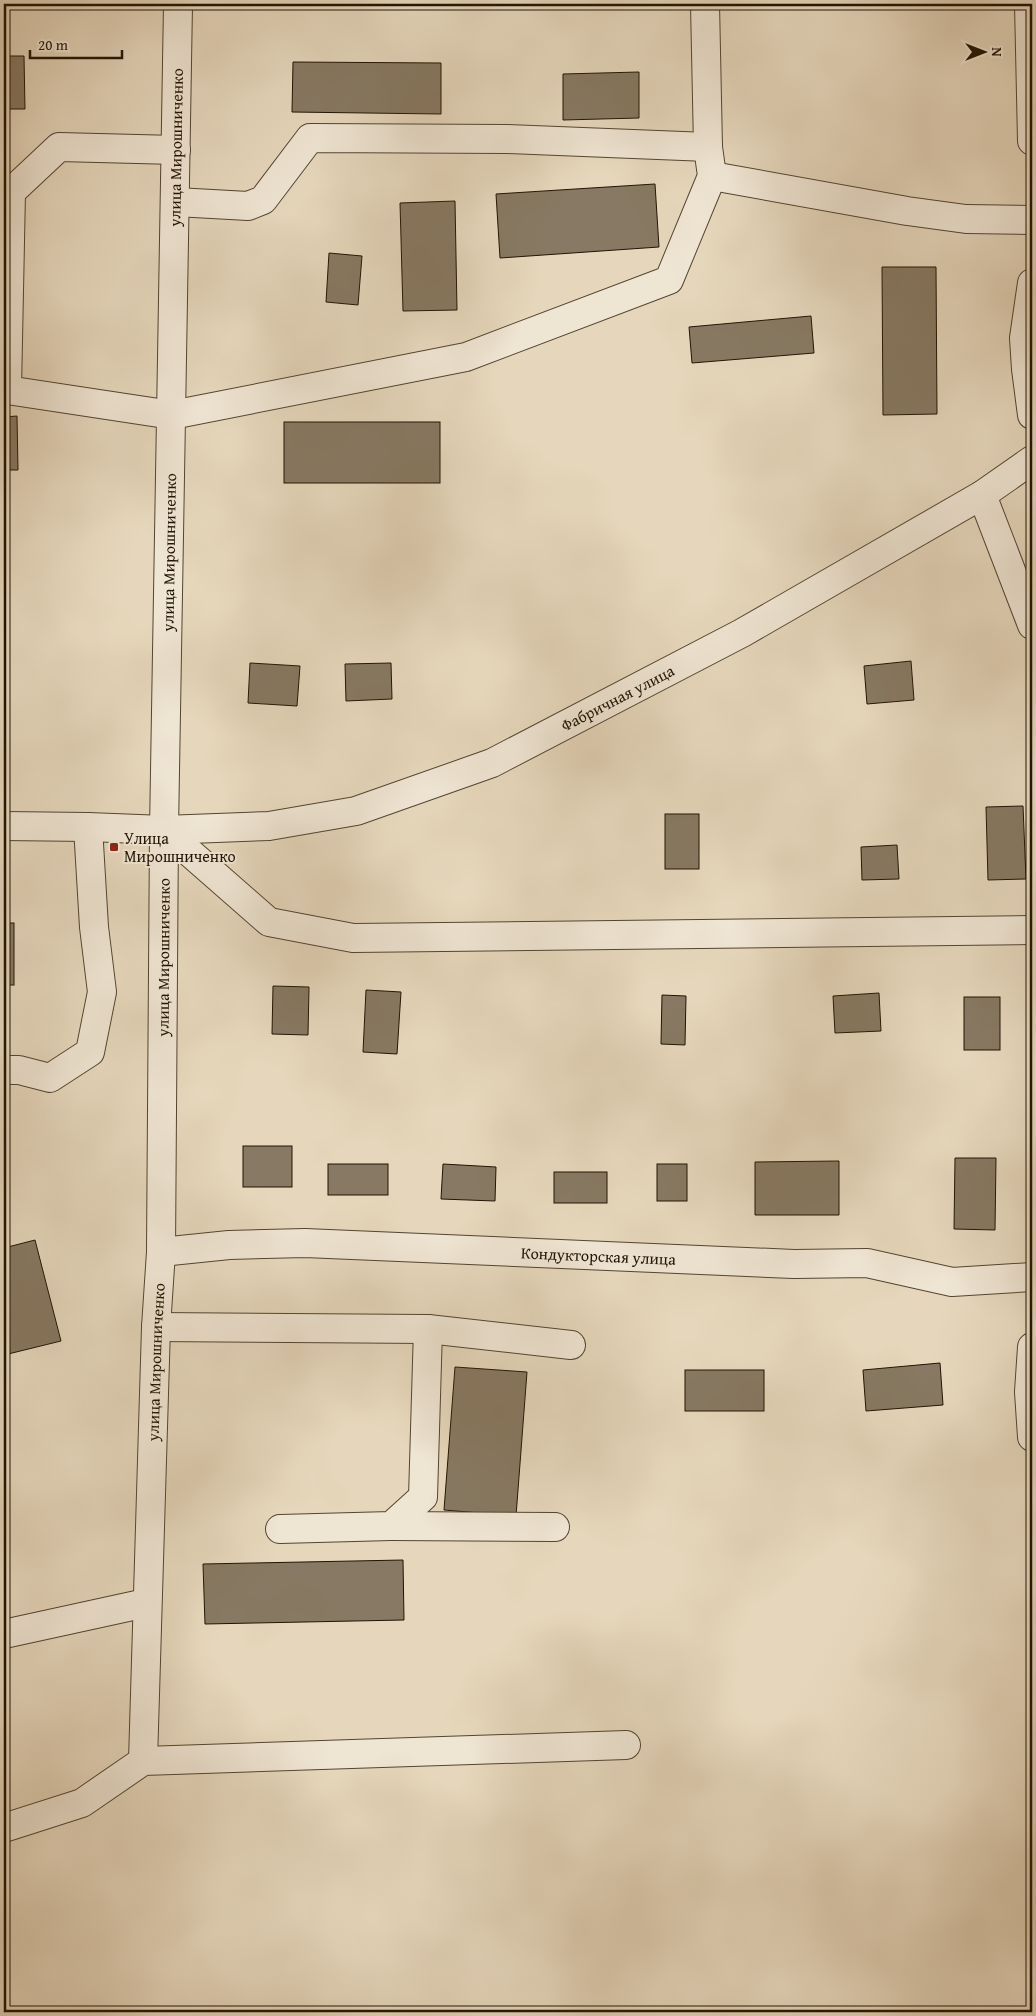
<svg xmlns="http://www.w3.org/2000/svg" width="1036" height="2016" font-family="'Gentium Book Plus',serif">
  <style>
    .building { fill: #877963; stroke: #211403 }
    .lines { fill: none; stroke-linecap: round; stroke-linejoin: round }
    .minor-casing { stroke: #524531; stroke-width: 30 }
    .minor { stroke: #efe5d3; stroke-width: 28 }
    .poi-dot { fill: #8f2418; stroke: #efe5d3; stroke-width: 2 }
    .labels { text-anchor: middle; stroke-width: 4; stroke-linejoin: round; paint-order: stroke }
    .street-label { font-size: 16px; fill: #211403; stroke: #efe5d3 }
    .poi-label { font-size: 16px; fill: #211403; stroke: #efe5d3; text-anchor: start }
  </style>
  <rect width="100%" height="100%" fill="#e6d7bc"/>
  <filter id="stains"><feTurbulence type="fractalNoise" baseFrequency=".004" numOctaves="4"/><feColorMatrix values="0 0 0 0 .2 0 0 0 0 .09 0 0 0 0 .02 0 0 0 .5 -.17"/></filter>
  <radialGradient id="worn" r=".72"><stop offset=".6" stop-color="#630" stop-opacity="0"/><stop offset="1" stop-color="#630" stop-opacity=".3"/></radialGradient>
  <g class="building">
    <polygon points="4,56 24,56 25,109 4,109"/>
    <polygon points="293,62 441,63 441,114 292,112"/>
    <polygon points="639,72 639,118 563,120 563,74"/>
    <polygon points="655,184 659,247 500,258 496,194"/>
    <polygon points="455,201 457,310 403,311 400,203"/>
    <polygon points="329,253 362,256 358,305 326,302"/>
    <polygon points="882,267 936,267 937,414 883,415"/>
    <polygon points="811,316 814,353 692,363 689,327"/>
    <polygon points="17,416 18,470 4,470 4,417"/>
    <rect x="284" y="422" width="156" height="61"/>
    <polygon points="911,661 914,700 867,704 864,666"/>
    <polygon points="250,663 300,666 297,706 248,703"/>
    <polygon points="391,663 392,699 346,701 345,664"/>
    <polygon points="1023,806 1026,879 988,880 986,807"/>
    <rect x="665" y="814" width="34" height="55"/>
    <polygon points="897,845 899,879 862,880 861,847"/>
    <rect x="4" y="923" width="10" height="62"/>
    <polygon points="273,986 309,987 308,1035 272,1034"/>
    <polygon points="366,990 401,992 397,1054 363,1052"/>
    <polygon points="879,993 881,1031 835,1033 833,996"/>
    <polygon points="662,995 686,996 685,1045 661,1044"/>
    <rect x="964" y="997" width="36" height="53"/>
    <rect x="243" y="1146" width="49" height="41"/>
    <polygon points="955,1158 996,1158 995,1230 954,1229"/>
    <polygon points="839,1161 839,1215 755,1215 755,1162"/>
    <rect x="328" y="1164" width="60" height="31"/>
    <polygon points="443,1164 496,1167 495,1201 441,1199"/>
    <rect x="657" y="1164" width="30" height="37"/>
    <rect x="554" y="1172" width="53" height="31"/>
    <polygon points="35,1240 61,1341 4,1355 4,1248"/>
    <polygon points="940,1363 943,1405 866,1411 863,1370"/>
    <polygon points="455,1367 527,1372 516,1516 444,1510"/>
    <rect x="685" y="1370" width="79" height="41"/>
    <polygon points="403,1560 404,1620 205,1624 203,1564"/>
  </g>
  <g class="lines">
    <g class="minor-casing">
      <g id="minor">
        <polyline points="1029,4 1032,141"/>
        <polyline points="176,150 59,147 11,192 7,390 172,415 466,357 669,280 712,176 708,147 705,4"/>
        <polyline points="712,176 907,211 966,219 1032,220"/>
        <polyline points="176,202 248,206 263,200 310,138 507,139 708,147"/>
        <polyline points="1032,283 1024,338 1026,369 1032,415"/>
        <polyline points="982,495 1032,625"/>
        <path id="s1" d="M4,826L88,827L164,830L269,826L356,811L492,763L742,633L982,495L1032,460"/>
        <polyline points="164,830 269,922 353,938 1032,930"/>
        <polyline points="4,1070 19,1070 50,1078 90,1052 102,992 94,927 88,827"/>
        <path id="s2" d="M161,1252L229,1245L305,1243L794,1264L867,1263L952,1282L1032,1277"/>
        <polyline points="156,1327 428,1329 571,1345"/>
        <polyline points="1032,1347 1029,1392 1032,1437"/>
        <polyline points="391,1526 555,1527"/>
        <polyline points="280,1529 391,1526 423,1497 428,1329"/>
        <polyline points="4,1634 146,1603"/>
        <path id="s3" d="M143,1761L156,1327L161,1252L164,830L178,4"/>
        <polyline points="4,1828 82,1803 143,1761 626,1745"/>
      </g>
    </g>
    <use href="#minor" class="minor"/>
  </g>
  <rect class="poi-dot" x="109" y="842" width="10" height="10" rx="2.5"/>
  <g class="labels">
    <g class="street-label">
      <text dy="6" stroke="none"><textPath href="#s3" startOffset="1614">улица Мирошниченко</textPath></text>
      <text dy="6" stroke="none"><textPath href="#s3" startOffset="1209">улица Мирошниченко</textPath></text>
      <text dy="6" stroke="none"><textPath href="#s1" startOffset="639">Фабричная улица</textPath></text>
      <text dy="6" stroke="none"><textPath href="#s3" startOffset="804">улица Мирошниченко</textPath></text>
      <text dy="6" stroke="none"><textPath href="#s2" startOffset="438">Кондукторская улица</textPath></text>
      <text dy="6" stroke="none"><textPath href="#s3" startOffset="399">улица Мирошниченко</textPath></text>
    </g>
    <g class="poi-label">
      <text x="124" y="844">Улица<tspan x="124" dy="18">Мирошниченко</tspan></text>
    </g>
  </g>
  <rect width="1036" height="2016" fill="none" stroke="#e6d7bc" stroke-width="20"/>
  <rect x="5" y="5" width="1026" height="2006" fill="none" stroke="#211403" stroke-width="2.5"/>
  <rect x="10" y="10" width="1016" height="1996" fill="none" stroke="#211403"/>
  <g transform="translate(984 52) rotate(90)" stroke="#efe5d3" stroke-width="4" paint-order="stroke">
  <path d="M0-4L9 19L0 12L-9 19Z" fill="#211403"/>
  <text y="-8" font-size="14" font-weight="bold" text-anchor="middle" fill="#211403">N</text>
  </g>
  <path d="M30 50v8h92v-8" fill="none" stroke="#211403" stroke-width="2.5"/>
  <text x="38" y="50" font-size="15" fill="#211403" stroke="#efe5d3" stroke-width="4" paint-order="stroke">20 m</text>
  <rect width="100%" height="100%" filter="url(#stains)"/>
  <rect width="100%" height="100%" fill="url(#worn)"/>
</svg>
